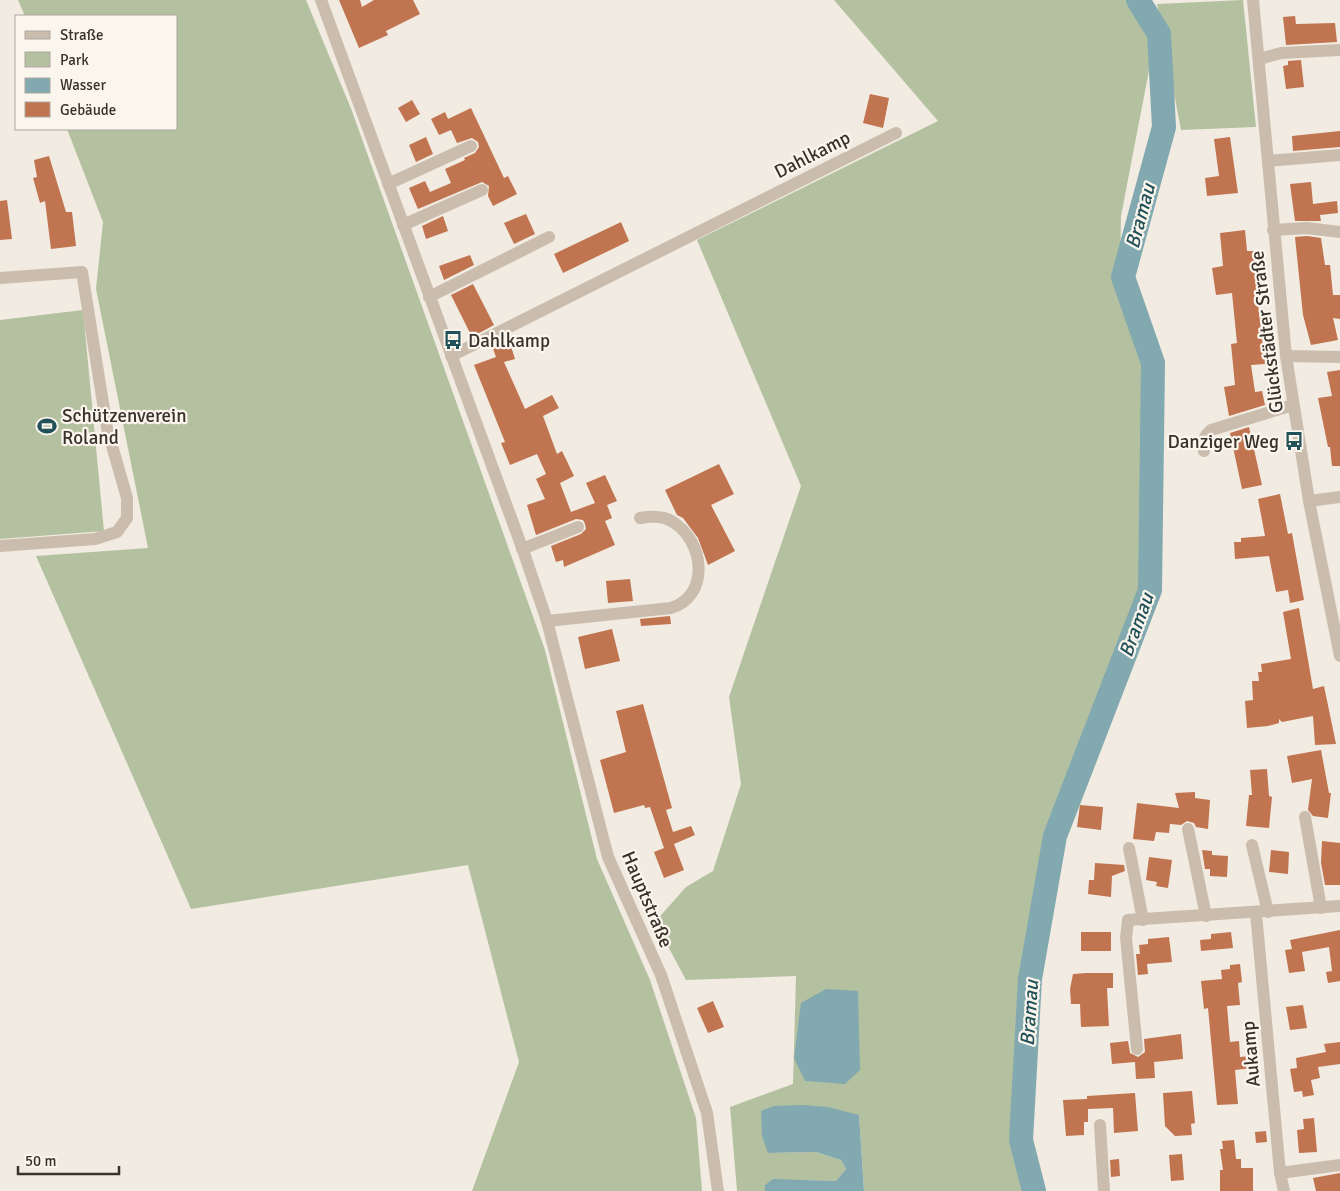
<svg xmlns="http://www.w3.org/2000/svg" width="1340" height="1191" font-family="Signika,sans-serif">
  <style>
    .green { fill: #b4c1a1 }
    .water { fill: #81a9af }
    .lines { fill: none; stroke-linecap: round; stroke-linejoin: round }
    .river { stroke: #81a9af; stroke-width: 24 }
    .building { fill: #c17450 }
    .minor { stroke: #cbbdad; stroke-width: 12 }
    .labels { text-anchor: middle; stroke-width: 4.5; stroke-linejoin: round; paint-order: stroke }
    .street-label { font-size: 19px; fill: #39312b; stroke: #faf5ed }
    .poi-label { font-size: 19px; fill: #39312b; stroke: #faf5ed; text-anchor: start }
    .water-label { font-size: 20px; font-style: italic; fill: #225159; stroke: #faf5ed }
  </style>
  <rect width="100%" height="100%" fill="#f2ebe1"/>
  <g class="green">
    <polygon points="18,0 306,0 352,111 545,650 597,859 650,980 696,1118 702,1191 472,1191 519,1062 468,865 191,909 36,556 148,548 96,289 103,222 67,129 176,129 176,16 25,16"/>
    <polygon points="834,0 1134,0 1156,34 1121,216 1120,278 1151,364 1148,590 1050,834 1025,977 1019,1140 1032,1191 864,1191 859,1115 768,1153 816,1152 841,1160 846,1169 836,1181 795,1180 765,1185 765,1191 737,1191 730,1107 793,1084 796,976 686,980 655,922 686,887 713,871 741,784 729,697 801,486 697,240 938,121"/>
    <polygon points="1243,0 1256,127 1181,130 1157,4"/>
    <polygon points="83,310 104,531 0,539 0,320"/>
  </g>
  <g class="water">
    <polygon points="826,989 858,991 860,1070 845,1084 805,1081 794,1058 801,1003"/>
    <polygon points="802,1105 828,1107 859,1115 864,1191 765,1191 765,1185 773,1179 836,1181 846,1169 841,1160 816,1152 768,1153 762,1136 761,1111 774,1106"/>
  </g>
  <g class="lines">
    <polyline class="river" points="1034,1191 1021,1140 1030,979 1055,836 1150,590 1153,363 1123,277 1164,127 1159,34 1138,0"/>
  </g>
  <g class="building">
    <polygon points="339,0 360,0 362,7 374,0 413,0 420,14 386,31 388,35 359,48"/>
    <polygon points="1295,16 1296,24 1335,23 1337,42 1286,45 1283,17"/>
    <polygon points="1301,60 1304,87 1286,89 1283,66 1288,65 1288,61"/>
    <polygon points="870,94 889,98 883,128 863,123"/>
    <polygon points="412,100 420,114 406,122 398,108"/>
    <polygon points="471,108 504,178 508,176 517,194 493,206 488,196 489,186 482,182 418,209 409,188 425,181 430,192 451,183 445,169 465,160 464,158 475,153 479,147 478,142 472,138 457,143 451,130 439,135 431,119 445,112 448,119"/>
    <polygon points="1340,131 1340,147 1293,151 1292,136"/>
    <polygon points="426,137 433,154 416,162 409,145"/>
    <polygon points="1230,137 1238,193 1207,196 1205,178 1219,176 1214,139"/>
    <polygon points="49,156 66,212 72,212 76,246 51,249 45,201 40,203 33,178 37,177 34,160"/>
    <polygon points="1311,182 1313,204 1337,201 1338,213 1320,215 1321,221 1295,221 1290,184"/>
    <polygon points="7,200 12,239 0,240 0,201"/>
    <polygon points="526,214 535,234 514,244 504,223"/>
    <polygon points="443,216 448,231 426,239 422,226"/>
    <polygon points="621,222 629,241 563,273 554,254"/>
    <polygon points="1245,230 1247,251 1259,251 1263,280 1263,296 1257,295 1265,364 1251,365 1255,392 1262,391 1265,405 1229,416 1224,387 1235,385 1231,344 1237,343 1232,293 1216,295 1212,268 1223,266 1220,233"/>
    <polygon points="1307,236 1321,238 1325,265 1330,265 1333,295 1340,295 1340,319 1333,318 1338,340 1311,345 1303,315 1295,237"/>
    <polygon points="470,255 474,265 444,280 439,266"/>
    <polygon points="473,284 494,325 472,337 451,295"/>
    <polygon points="509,340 515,359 504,362 525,409 552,395 559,408 543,416 557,454 562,451 574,476 560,483 571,512 595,503 586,483 605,475 617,501 607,505 612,518 605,521 615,545 564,567 563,560 556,562 551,546 581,534 586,529 585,524 583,520 576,519 536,535 527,505 545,499 536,479 546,474 537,454 510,465 501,443 505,442 474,365 496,357 492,346"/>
    <polygon points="1340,370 1340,466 1332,466 1330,447 1328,447 1318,398 1332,396 1327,372"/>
    <polygon points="1249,427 1262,485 1242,489 1230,433"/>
    <polygon points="719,464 734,494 711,505 735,551 708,565 698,538 683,518 677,515 665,490"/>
    <polygon points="1280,494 1288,534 1292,533 1304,600 1290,603 1288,590 1276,592 1269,556 1235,559 1234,542 1241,542 1241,538 1265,536 1258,499"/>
    <polygon points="630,579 633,601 608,603 606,581"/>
    <polygon points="1299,608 1313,689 1324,686 1336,744 1315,745 1313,716 1282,722 1279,719 1279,723 1268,726 1247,728 1245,701 1253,700 1252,681 1259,681 1258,672 1262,672 1261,664 1291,659 1283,612"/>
    <polygon points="670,616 671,624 641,626 640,619"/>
    <polygon points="612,629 620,661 585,669 578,637"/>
    <polygon points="643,704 672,808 666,810 673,832 691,826 695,835 674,844 684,870 664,878 654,852 664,848 650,807 645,808 644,805 614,813 600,760 626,752 616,711"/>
    <polygon points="1321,750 1329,793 1331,793 1328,818 1313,816 1308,810 1312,779 1292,783 1287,756"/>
    <polygon points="1267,769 1269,796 1272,797 1269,828 1246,826 1249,795 1252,795 1250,770"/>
    <polygon points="1195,792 1195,798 1210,800 1208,829 1196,827 1194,823 1187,821 1181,825 1170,824 1169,833 1156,832 1154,841 1133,839 1137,803 1179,808 1175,793"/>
    <polygon points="1080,805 1103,807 1101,830 1077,827"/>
    <polygon points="1322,841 1340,843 1340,885 1325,885 1321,863"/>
    <polygon points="1202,850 1212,851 1212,855 1228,856 1227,877 1210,876 1210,869 1205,869"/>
    <polygon points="1271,850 1289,852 1288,874 1269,872"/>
    <polygon points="1149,857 1172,860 1168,888 1156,886 1157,882 1146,880"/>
    <polygon points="1095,863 1124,865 1125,871 1112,876 1111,897 1088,894 1089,880 1094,880"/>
    <polygon points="1340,930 1340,981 1328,983 1326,972 1332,971 1329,947 1302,952 1305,971 1289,973 1285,950 1292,949 1290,940"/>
    <rect x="1081" y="932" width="30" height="19"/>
    <polygon points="1231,932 1233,948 1201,951 1200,940 1211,939 1211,934"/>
    <polygon points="1169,937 1172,962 1147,964 1148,974 1138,975 1136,954 1140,954 1139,945 1148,944 1148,939"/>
    <polygon points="1240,964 1242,982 1238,983 1240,1005 1227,1006 1230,1042 1239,1041 1240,1057 1251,1056 1252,1068 1235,1070 1238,1104 1217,1105 1208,1008 1204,1009 1201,981 1222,979 1221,970 1230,969 1230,965"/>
    <polygon points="1086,973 1113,973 1113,988 1107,988 1109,1026 1081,1027 1080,1004 1071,1004 1070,989 1073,974"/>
    <polygon points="713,1001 724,1027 708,1033 697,1008"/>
    <polygon points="1303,1005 1307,1028 1290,1030 1286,1007"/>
    <polygon points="1181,1034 1183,1059 1154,1062 1155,1078 1136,1079 1135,1062 1112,1064 1110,1043 1128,1041 1130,1053 1138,1057 1145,1052 1144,1039"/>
    <polygon points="1340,1042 1340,1064 1318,1067 1320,1078 1311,1080 1314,1095 1303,1097 1302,1091 1294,1092 1290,1069 1297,1068 1296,1058 1326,1052 1324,1044"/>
    <polygon points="1192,1091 1195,1123 1191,1124 1192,1135 1175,1136 1165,1126 1163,1093"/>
    <polygon points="1135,1093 1138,1131 1114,1133 1113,1108 1088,1109 1088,1122 1084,1122 1084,1135 1066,1136 1063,1100 1087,1099 1087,1096"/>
    <polygon points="1314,1118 1317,1152 1299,1153 1297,1130 1304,1129 1303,1119"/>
    <polygon points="1266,1131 1267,1142 1256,1143 1255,1132"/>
    <polygon points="1234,1140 1236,1159 1241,1159 1241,1168 1253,1168 1253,1191 1220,1191 1220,1170 1223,1170 1220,1149 1223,1149 1222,1141"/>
    <polygon points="1182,1154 1184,1180 1171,1181 1169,1155"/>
    <polygon points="1119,1159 1120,1176 1111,1177 1110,1160"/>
    <polygon points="1340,1173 1340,1191 1316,1191 1313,1178"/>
  </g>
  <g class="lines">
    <g class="minor">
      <polyline points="321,0 524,553 547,621 608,857 661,975 707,1113 718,1191"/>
      <polyline points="1253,0 1286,356 1309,501 1340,656"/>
      <polyline points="1259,59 1281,53 1340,50"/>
      <polyline points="1268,161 1340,155"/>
      <polyline points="388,184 471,146"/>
      <polyline points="403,225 482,190"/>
      <polyline points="1273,230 1307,228 1340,232"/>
      <polyline points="0,278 82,272 107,428 127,498 127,518 117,532 95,539 0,546"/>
      <polyline points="429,297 549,237"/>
      <polyline points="451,356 896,133"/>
      <polyline points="1286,356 1340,357"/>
      <path d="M1204,451C1203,442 1203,437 1211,430L1293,405"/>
      <polyline points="1309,501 1340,497"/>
      <polyline points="522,549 578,527"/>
      <path d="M547,621L671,608C710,596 705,542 673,522C663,515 651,516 640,518"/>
      <polyline points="1305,817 1321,908"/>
      <polyline points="1188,829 1206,916"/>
      <polyline points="1252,845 1268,912"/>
      <polyline points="1129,848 1143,920"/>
      <polyline points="1256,913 1280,1173 1284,1191"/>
      <polyline points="1137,1049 1126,938 1128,920 1340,906"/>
      <polyline points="1100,1125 1104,1191"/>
      <polyline points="1280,1173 1340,1165"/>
    </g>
  </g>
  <defs>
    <g id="bus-bare" transform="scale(1.5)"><path d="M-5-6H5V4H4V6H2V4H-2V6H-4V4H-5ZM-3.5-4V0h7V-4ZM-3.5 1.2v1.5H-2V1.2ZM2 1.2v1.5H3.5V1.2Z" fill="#225159" stroke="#faf5ed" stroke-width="2.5" paint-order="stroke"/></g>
    <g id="stadium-bare" transform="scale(1.5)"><path d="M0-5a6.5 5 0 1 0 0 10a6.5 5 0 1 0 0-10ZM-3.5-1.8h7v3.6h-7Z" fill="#225159" stroke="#faf5ed" stroke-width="2.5" paint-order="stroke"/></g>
  </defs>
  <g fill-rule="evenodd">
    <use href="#bus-bare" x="453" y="340"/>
    <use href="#stadium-bare" x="47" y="426"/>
    <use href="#bus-bare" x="1294" y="441"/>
  </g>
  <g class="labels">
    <g class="street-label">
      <text transform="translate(812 154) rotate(-27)" y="7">Dahlkamp</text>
      <text transform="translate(1266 332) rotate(-97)" y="7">Glückstädter Straße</text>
      <text transform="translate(648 899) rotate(67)" y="7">Hauptstraße</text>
      <text transform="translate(1250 1054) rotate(-95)" y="7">Aukamp</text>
    </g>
    <g class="poi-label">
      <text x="468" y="347">Dahlkamp</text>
      <text x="62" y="422">Schützenverein<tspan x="62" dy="22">Roland</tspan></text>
      <text x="1279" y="448" text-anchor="end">Danziger Weg</text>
    </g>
    <g class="water-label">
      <text transform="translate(1140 216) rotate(-75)" y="7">Bramau</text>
      <text transform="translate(1136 625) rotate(-70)" y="7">Bramau</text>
      <text transform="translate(1029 1013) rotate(-86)" y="7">Bramau</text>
    </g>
  </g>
  <rect x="15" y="15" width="162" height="115" fill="#faf5ed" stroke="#ada79f"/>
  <rect x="25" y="31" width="25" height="8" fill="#cbbdad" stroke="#ada79f"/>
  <text x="60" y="40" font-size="15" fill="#39312b">Straße</text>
  <rect x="25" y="52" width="25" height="15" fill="#b4c1a1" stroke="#ada79f"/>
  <text x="60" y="65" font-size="15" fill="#39312b">Park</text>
  <rect x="25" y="78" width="25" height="15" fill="#81a9af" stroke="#ada79f"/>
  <text x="60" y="90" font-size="15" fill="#39312b">Wasser</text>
  <rect x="25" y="102" width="25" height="15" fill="#c17450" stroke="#ada79f"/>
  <text x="60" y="115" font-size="15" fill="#39312b">Gebäude</text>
  <path d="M18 1166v8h101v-8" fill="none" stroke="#39312b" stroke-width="2.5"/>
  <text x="25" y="1166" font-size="15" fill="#39312b" stroke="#faf5ed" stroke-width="4" paint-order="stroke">50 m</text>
</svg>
